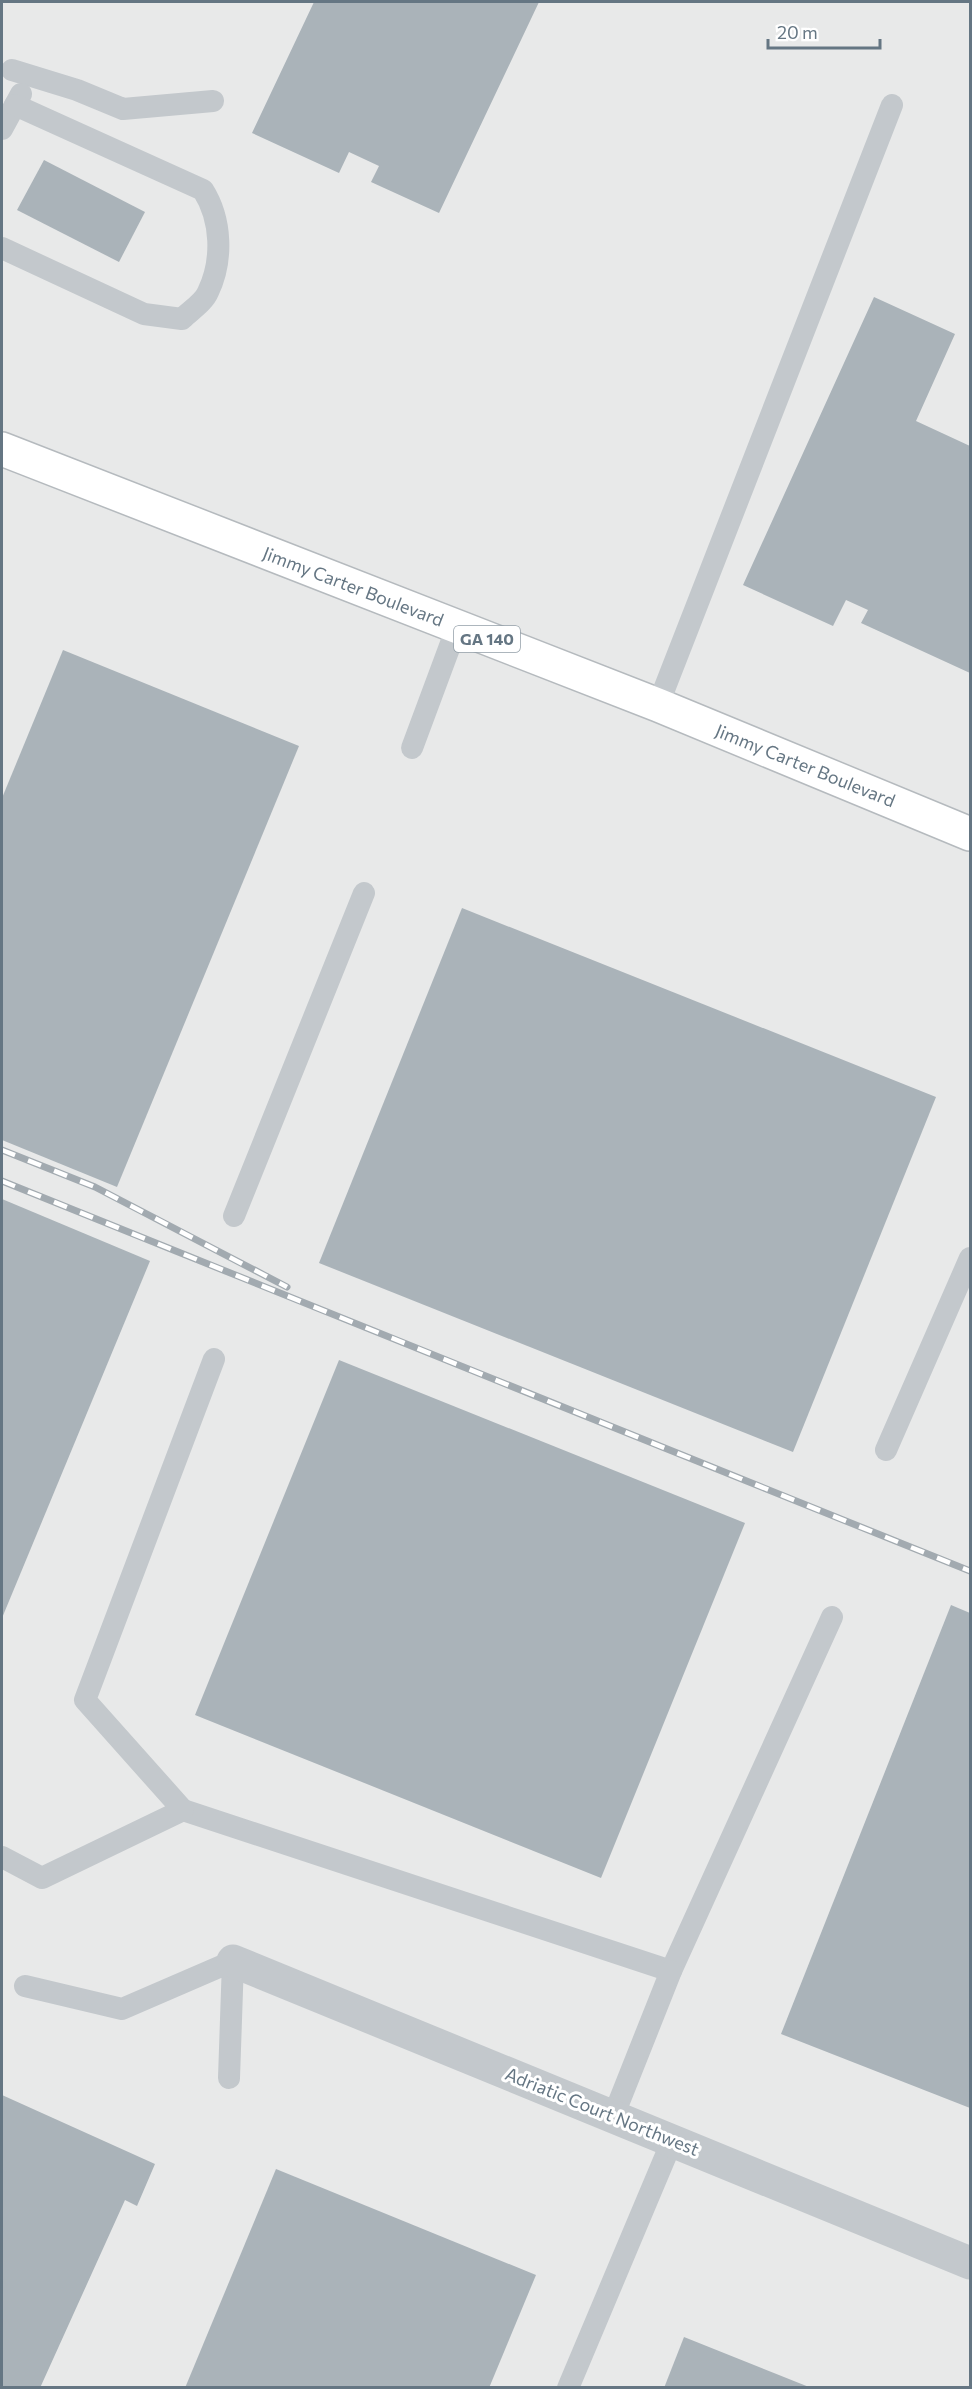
<svg xmlns="http://www.w3.org/2000/svg" width="972" height="2389" font-family="Commissioner,sans-serif">
  <style>
    .built { fill: #e8e9e9 }
    .building { fill: #aab3b9 }
    .lines { fill: none; stroke-linecap: round; stroke-linejoin: round }
    .primary-casing { stroke: #b5babe; stroke-width: 36 }
    .lane { stroke: #c3c8cc; stroke-width: 22 }
    .street { stroke: #c3c8cc; stroke-width: 33 }
    .primary { stroke: #fff; stroke-width: 33 }
    .rail-casing { stroke: #a2aab0; stroke-width: 7 }
    .rail { stroke: #fff; stroke-width: 4.5; stroke-dasharray: 14; stroke-linecap: butt }
    .labels { text-anchor: middle; stroke-width: 6; stroke-linejoin: round; paint-order: stroke }
    .shield { fill: #fff; stroke: #939fa8; stroke-width: 1.5 }
    .shield-label { font-size: 16px; font-weight: bold; fill: #657683 }
    .street-label { font-size: 18px; fill: #657683; stroke: #fff }
  </style>
  <rect width="100%" height="100%" fill="#fafaf8"/>
  <polygon class="built" points="2,2 970,2 970,2387 2,2388"/>
  <g class="building">
    <polygon points="314,2 539,2 439,213 371,182 379,166 349,152 339,173 252,133"/>
    <polygon points="44,160 145,212 119,262 17,210"/>
    <polygon points="874,297 955,334 916,421 970,446 970,673 861,623 868,610 846,600 833,626 743,585"/>
    <polygon points="63,650 299,746 117,1187 2,1140 2,798"/>
    <polygon points="462,908 936,1097 793,1452 319,1263"/>
    <polygon points="2,1199 150,1261 2,1618"/>
    <polygon points="339,1360 745,1523 601,1878 195,1715"/>
    <polygon points="951,1605 970,1613 970,2108 781,2034"/>
    <polygon points="2,2095 155,2164 137,2206 125,2200 40,2388 2,2388"/>
    <polygon points="276,2169 536,2275 489,2388 185,2388"/>
    <polygon points="684,2337 809,2387 809,2388 664,2388"/>
  </g>
  <g class="lines">
    <g class="primary-casing">
      <polyline id="primary" points="2,449 658,705 970,834"/>
    </g>
    <g class="lane">
      <polyline points="12,70 77,90 123,109 213,101"/>
      <polyline points="2,129 21,94"/>
      <path d="M2,248L144,314L182,319C190,311 204,302 208,292C223,261 222,220 203,190L15,105"/>
      <polyline points="658,705 892,105"/>
      <polyline points="412,748 457,627"/>
      <polyline points="234,1216 364,893"/>
      <polyline points="886,1450 970,1258"/>
      <polyline points="183,1810 671,1971 832,1617"/>
      <polyline points="2,1857 42,1878 183,1810 85,1700 214,1359"/>
      <polyline points="25,1986 122,2009 233,1961 229,2078"/>
      <polyline points="613,2117 671,1971"/>
      <polyline points="568,2388 672,2141"/>
    </g>
    <polyline class="street" points="233,1961 970,2263"/>
    <use href="#primary" class="primary"/>
    <g class="rail-casing">
      <g id="rail">
        <polyline points="2,1150 95,1187 287,1287"/>
        <polyline points="2,1181 970,1571"/>
      </g>
    </g>
    <use href="#rail" class="rail"/>
  </g>
  <g class="labels">
    <rect class="shield" x="454" y="626" width="66" height="26" rx="4.5"/>
    <g class="shield-label">
      <text x="487" y="645">GA 140</text>
    </g>
    <g class="street-label">
      <text transform="translate(353 587) rotate(21)" y="6">Jimmy Carter Boulevard</text>
      <text transform="translate(805 766) rotate(22)" y="6">Jimmy Carter Boulevard</text>
      <text transform="translate(602 2112) rotate(22)" y="6">Adriatic Court Northwest</text>
    </g>
  </g>
  <rect width="972" height="2389" fill="none" stroke="#657683" stroke-width="6"/>
  <path d="M768 39v9h112v-9" fill="none" stroke="#657683" stroke-width="3"/>
  <text x="777" y="39" font-size="18" fill="#657683" stroke="#ffffff" stroke-width="4.5" paint-order="stroke">20 m</text>
</svg>
